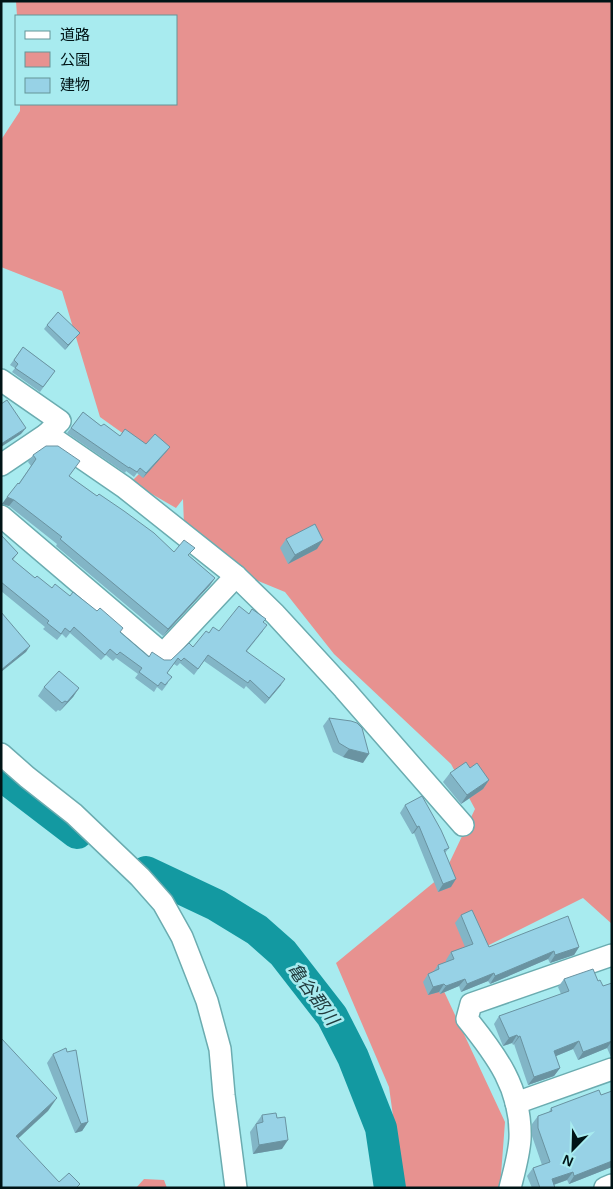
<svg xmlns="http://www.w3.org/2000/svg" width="613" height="1189" font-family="Helvetica,'Noto Sans JP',sans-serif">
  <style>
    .green { fill: #e79290 }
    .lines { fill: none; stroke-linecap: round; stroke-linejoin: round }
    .river { stroke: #1399a1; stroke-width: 32 }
    .minor-casing { stroke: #6bacb0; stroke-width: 24 }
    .minor { stroke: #fff; stroke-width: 21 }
    .wall { fill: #82b5c6 }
    .shaded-wall { fill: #6a93a1 }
    .building { fill: #97d2e6; stroke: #6a93a1 }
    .labels { text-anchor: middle; stroke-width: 5; stroke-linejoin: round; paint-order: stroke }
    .water-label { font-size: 18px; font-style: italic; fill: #213b3d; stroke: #a8ebef }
  </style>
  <rect width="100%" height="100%" fill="#a8ebef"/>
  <g class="green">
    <polygon points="16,1 612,1 612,924 583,898 435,972 505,1122 500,1188 403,1188 389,1087 336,963 444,874 475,809 451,764 334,654 285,592 185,551 183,499 176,508 131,482 156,457 100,417 62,291 1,267 1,140 20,111 20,104 176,104 176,16 17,16"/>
    <polygon points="144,1179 164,1180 167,1188 136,1188"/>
  </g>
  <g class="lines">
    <g class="river">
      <polyline points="1,775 77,833"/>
      <polyline points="146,872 216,905 257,930 283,953 332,1016 353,1057 381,1128 390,1188"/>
    </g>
    <g class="minor-casing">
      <g id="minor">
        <polyline points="1,380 60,421 47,434"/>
        <polyline points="1,465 47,434 124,487 236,576 275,614 344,689 463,825"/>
        <polyline points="1,516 163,654 236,576"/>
        <polyline points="1,754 27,777 74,814 140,877 163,903 182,937 207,1001 220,1049 224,1095 236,1188"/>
        <polyline points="516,1103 612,1069"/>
        <path d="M510,1188C514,1172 519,1155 520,1139C522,1089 496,1055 467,1019L471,1004L612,955"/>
        <polyline points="605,1188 612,1185"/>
      </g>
    </g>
    <use href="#minor" class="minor"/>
  </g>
  <g class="wall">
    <polygon points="47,325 76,337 65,350 44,329"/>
    <polygon points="23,347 55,371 40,392 12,372 15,368 10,365"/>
    <polygon points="83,412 101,426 120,436 167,451 143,478 137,473 134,477 126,471 125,473 67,433"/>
    <polygon points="33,455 69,476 174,552 189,556 215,578 210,585 163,636 56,546 57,544 9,506 2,504 19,483 31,466 28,462"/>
    <polygon points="1,535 18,553 13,560 35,578 52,588 70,596 120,632 149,657 164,660 171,660 193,647 209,633 219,631 249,614 264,622 263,631 247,651 281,685 265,704 246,686 244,689 204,661 194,675 180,663 177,666 174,664 167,673 168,683 162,691 157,687 154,692 135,678 138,674 116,658 113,661 106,655 101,660 70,633 66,638 62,634 57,640 43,629 45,627 1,591"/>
    <polygon points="286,539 317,549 288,564 280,548"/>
    <polygon points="44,687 79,688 73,697 60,711 58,710 56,712 38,696"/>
    <polygon points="329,718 363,763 343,757 333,752 323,726"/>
    <polygon points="450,773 489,780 483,789 461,804 443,782"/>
    <polygon points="405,805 449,848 445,853 451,887 438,892 414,833 412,834 400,813"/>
    <polygon points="461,915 489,947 579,947 574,955 550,963 548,959 490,984 488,981 461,992 459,986 440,994 439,992 428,995 423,982 428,974 433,972 438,965 446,962 446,960 451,952 465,947 455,923"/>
    <polygon points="564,979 598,981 603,986 612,983 612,1057 611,1057 607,1048 578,1060 573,1049 556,1056 560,1068 554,1076 528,1085 514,1044 513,1045 512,1043 503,1046 494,1024 499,1016 561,994 558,987"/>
    <polygon points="53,1054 88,1122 82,1131 75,1133 47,1063"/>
    <polygon points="612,1091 612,1167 569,1184 567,1180 554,1185 555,1188 532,1188 527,1176 533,1168 542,1165 532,1136 532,1124 538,1116 549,1112 551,1108 601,1095"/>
    <polygon points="262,1115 282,1149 253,1154 250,1132"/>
  </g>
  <g class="shaded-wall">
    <polygon points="80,333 76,337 65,350 68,345"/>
    <polygon points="26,428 21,434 1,447 1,444"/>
    <polygon points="170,447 167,451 143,478 146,473"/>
    <polygon points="7,497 14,500 9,506 2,504"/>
    <polygon points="323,540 317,549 288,564 295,555"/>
    <polygon points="215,578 210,585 163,636 168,629"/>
    <polygon points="30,646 26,652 1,672 1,670"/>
    <polygon points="285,679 281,685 265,704 269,698"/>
    <polygon points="79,688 73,697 60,711 67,702"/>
    <polygon points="349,749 369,754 363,763 343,757"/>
    <polygon points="489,780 483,789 461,804 467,795"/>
    <polygon points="419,826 414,833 412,834 417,827"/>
    <polygon points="456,879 451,887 438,892 443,884"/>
    <polygon points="579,947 574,955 550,963 555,955"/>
    <polygon points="554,951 548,959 490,984 495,976"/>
    <polygon points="494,973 488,981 461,992 467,984"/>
    <polygon points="465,979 459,986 440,994 446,986"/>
    <polygon points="444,984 439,992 428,995 433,987"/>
    <polygon points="517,1035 512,1043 503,1046 509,1038"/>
    <polygon points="520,1036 514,1044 513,1045 518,1037"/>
    <polygon points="579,1041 573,1049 549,1059 554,1051"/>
    <polygon points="612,1041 607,1048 578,1060 583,1052"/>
    <polygon points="560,1068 554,1076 528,1085 534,1077"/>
    <polygon points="57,1098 48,1111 8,1148 16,1136"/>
    <polygon points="88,1122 82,1131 75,1133 81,1124"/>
    <polygon points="288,1140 282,1149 253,1154 259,1145"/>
    <polygon points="612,1161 612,1167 569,1184 574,1176"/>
    <polygon points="573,1172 567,1180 547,1187 552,1179"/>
  </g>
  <g class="building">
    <polygon points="58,312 80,333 68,345 47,325"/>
    <polygon points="23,347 55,371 43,387 15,368 18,364 14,360"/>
    <polygon points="7,400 26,428 1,444 1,404"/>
    <polygon points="83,412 101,426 104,424 120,436 125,429 146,444 155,434 170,447 146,473 140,468 137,472 129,467 129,468 71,428"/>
    <polygon points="46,446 58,446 80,461 69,476 97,496 99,494 124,511 154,533 174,552 184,540 195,548 188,555 215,578 168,629 60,539 62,537 14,500 7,497 18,483 19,484 36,459 33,455"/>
    <polygon points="315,524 323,540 295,555 286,539"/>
    <polygon points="1,535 18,553 12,559 35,578 37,576 52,588 55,584 70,596 73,592 97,611 100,608 123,628 120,632 149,657 152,652 164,660 171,660 189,643 193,647 206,631 209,633 213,627 219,631 239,606 249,614 252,609 266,619 263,622 267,625 246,651 285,679 269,698 250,680 248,683 208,655 198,669 184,658 181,661 178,658 167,673 172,677 165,685 161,682 158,686 139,672 142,668 120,652 117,655 110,649 105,655 74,627 70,632 65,628 61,634 47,623 49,621 1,582"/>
    <polygon points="1,612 30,646 1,670"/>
    <polygon points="59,671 79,688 67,702 65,701 62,703 44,687"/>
    <polygon points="329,718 351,721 357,723 362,728 369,754 349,749 339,743"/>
    <polygon points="466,762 470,768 477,763 489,780 467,795 450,773"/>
    <polygon points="422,796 441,830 449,848 444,850 456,879 443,884 419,826 417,827 405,805"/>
    <polygon points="472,910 489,947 568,916 579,947 555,955 554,951 495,976 494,973 467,984 465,979 446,986 444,984 433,987 428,974 439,969 438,965 454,959 451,952 473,944 461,915"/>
    <polygon points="593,969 598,981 600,980 603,986 612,983 612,1041 583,1052 579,1041 554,1051 560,1068 534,1077 520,1036 518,1037 517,1035 509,1038 499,1016 569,991 564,979"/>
    <polygon points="1,1038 57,1098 16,1136 59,1182 69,1173 80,1184 76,1188 1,1188"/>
    <polygon points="66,1048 67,1052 76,1050 88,1122 81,1124 53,1054"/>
    <polygon points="599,1090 601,1095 612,1091 612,1161 574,1176 573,1172 552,1179 555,1188 540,1188 533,1168 550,1162 538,1128 538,1116 552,1111 551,1108"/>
    <polygon points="276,1113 277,1118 285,1117 288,1140 259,1145 256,1124 263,1122 262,1115"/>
  </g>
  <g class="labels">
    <g class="water-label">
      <text transform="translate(313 994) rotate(54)" y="6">亀谷郡川</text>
    </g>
  </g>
  <rect width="613" height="1189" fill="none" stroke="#001416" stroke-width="5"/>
  <rect x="15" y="15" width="162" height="90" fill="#a8ebef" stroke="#659598"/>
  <rect x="25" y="31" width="25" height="8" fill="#ffffff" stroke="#659598"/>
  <text x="60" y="40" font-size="15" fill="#001416">道路</text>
  <rect x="25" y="52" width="25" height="15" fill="#e79290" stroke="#659598"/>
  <text x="60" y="65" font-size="15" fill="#001416">公園</text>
  <rect x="25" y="78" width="25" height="15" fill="#97d2e6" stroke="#659598"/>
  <text x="60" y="90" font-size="15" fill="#001416">建物</text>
  <g transform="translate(573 1149) rotate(203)" stroke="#a8ebef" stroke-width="4" paint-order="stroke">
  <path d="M0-4L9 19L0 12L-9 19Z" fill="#001416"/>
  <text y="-8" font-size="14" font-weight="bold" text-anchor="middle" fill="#001416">N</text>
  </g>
</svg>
